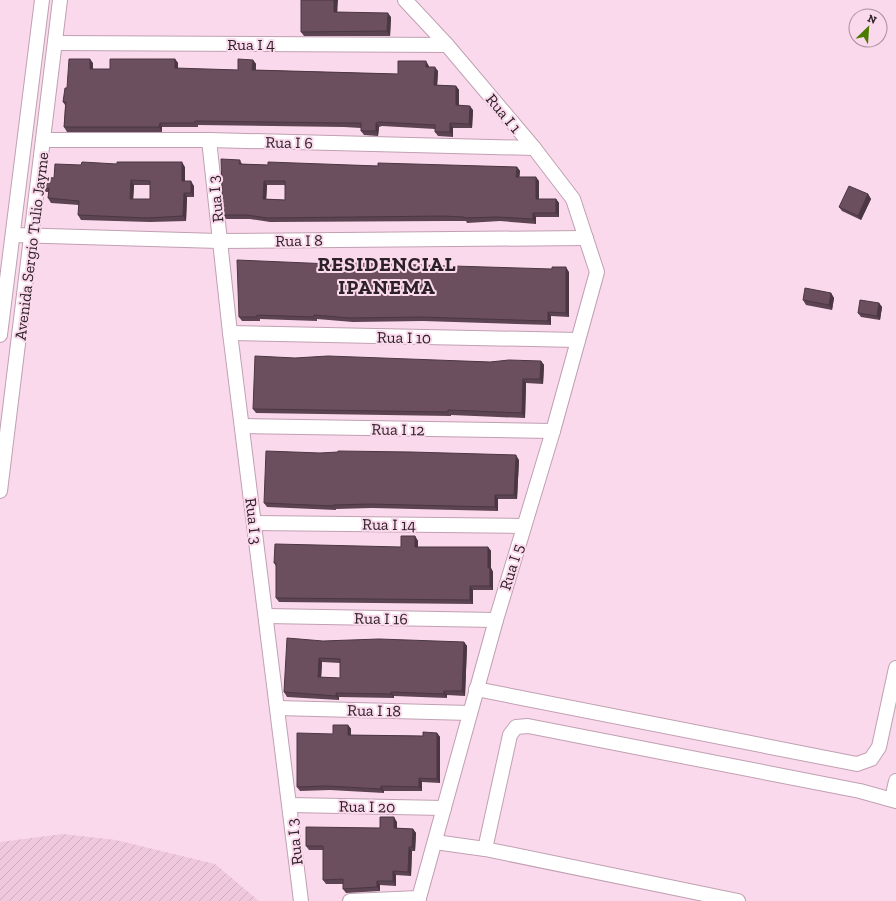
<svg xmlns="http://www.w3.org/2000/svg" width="896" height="901" font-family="'Zilla Slab',serif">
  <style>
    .industrial { fill: url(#industrial-furrows) }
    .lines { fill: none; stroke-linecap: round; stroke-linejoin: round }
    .minor-casing { stroke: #c0a0b2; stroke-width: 16 }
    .minor { stroke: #fff; stroke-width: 14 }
    .wall { fill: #5c4452; fill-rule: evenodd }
    .shaded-wall { fill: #4b3742 }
    .building { fill: #6b4f5f; stroke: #4b3742; fill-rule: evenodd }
    .labels { text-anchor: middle; stroke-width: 4; stroke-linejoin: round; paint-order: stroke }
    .street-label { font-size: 16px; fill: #2d2128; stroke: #fbd9ec }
    .district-label { font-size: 20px; font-weight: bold; letter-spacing: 1px; fill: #2d2128; stroke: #fbd9ec }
  </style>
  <defs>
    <pattern id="industrial-furrows" width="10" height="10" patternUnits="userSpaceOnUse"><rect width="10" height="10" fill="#f0c8de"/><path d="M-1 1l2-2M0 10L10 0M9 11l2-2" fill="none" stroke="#ceacbe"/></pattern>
  </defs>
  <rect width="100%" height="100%" fill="#fbd9ec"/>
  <polygon class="industrial" points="63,834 116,840 215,864 259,901 0,901 0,842"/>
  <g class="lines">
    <g class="minor-casing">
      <g id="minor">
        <polyline points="405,0 447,45 534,148 573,199 597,272 553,431 496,620 419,898"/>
        <polyline points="55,43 447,45"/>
        <polyline points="44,140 209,140 534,148"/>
        <polyline points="209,140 230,333 301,901"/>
        <polyline points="13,235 219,241 586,238"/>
        <polyline points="230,333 578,340"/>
        <polyline points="0,335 42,0"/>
        <polyline points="242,426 553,431"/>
        <polyline points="0,491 60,0"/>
        <polyline points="254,523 524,526"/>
        <polyline points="266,616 496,620"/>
        <polyline points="476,689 857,764 871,759 879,747 896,668"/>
        <polyline points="277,708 470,713"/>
        <polyline points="892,799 896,781"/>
        <polyline points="290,805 444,808"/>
        <polyline points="435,842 485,849 738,901"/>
        <polyline points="485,849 510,735 516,727 528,726 860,791 896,801"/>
        <polyline points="350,901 419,898"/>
      </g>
    </g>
    <use href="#minor" class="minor"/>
  </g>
  <g class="wall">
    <polygon points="337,12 391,17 390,36 304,36 301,32"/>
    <polygon points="175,59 178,63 178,69 238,70 253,60 256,64 256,70 398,74 429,66 429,67 438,71 437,85 456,86 459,90 459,105 473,110 472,128 453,128 453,137 438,136 435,132 435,129 382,126 379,127 378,136 364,135 361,131 361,128 344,127 198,125 198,127 162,127 162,132 67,132 64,127 65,105 63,102 67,88 93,63 93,69 110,69"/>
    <path d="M240,160L242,164L268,165L517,167L520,171L519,177L539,181V199H556L559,203V217H536V224L500,221L467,223L466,221H446L270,222L250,219H226L223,215ZM267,185H285V200L266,199Z"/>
    <path d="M185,167V181L194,186V197H187L186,221L150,222L81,220L78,215L79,205L51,203L48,198L49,192H45L42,188L54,178ZM134,185H150V199H133Z"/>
    <polygon points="868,194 871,199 861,220 842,211 839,207"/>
    <polygon points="354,265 569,272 569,317 551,316 551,325 423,321 353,322 317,319 317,321 260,319 260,321 242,321 239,317"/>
    <polygon points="831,293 834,298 832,310 806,305 803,300"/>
    <polygon points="879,303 882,307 880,320 861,317 858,313"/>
    <polygon points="295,358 490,362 541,361 544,365 543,384 526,383 525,418 451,415 451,416 256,413 253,409"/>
    <polygon points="519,460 517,499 498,499 498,511 372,508 336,509 336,510 267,507 264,503"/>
    <polygon points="415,536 418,541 418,547 488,547 491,551 491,568 493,572 493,590 473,590 473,604 279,602 276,598 276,566 274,563 401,547"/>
    <path d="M323,641L464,642L467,646L465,696L447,695V698L394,696V698L339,697V700L287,697L284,692ZM322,662L340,663V678L321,677Z"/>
    <polygon points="348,725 351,729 351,735 423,736 437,733 440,737 440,783 422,782 422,791 384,791 384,793 330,790 300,791 297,787 333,734"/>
    <polygon points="397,822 397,828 413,829 416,833 415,851 412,851 411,876 396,875 396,886 380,885 380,891 346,893 343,889 343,884 326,884 323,880 323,850 309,850 306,846 380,828"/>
  </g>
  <g class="shaded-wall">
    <polygon points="334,0 338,0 337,17 334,12"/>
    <polygon points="388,13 391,17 390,36 387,31"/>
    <polygon points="90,59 93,63 93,73 90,69"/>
    <polygon points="175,59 178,63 178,73 175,68"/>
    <polygon points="253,60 256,64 255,75 252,70"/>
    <polygon points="426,61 429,66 429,71 426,67"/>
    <polygon points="435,67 438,71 437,89 434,85"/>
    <polygon points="456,86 459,90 459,109 456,105"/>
    <polygon points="470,106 473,110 472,128 469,124"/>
    <polygon points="160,123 162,127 162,132 159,127"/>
    <polygon points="376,123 379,127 378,136 376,131"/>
    <polygon points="450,123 453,128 453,137 450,132"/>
    <polygon points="182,162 185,167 185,186 182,181"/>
    <polygon points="517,167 520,171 519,181 516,177"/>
    <polygon points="536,177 539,181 539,203 536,199"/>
    <polygon points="131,180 134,185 133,203 130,199"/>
    <polygon points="191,181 194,186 194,197 191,193"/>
    <polygon points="264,181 267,185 266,204 263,199"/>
    <polygon points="184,193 187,197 186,221 183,216"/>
    <polygon points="868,194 871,199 861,220 858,216"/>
    <polygon points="556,199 559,203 559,217 556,213"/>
    <polygon points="533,213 536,217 536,224 533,219"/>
    <polygon points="566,267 569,272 569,317 566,313"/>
    <polygon points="831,293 834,298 832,310 829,305"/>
    <polygon points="879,303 882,307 880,320 877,316"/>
    <polygon points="548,312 551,316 551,325 548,321"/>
    <polygon points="541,361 544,365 543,384 540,379"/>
    <polygon points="523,379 526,383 525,418 522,413"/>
    <polygon points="516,455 519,460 517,499 514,495"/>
    <polygon points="495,495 498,499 498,511 495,507"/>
    <polygon points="415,536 418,541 418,551 415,547"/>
    <polygon points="488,547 491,551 491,568 493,572 493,590 490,586 488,568"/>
    <polygon points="470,586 473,590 473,604 470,600"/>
    <polygon points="464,642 467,646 465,696 462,691"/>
    <polygon points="319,658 322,662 321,681 318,677"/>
    <polygon points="444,691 447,695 447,698 444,694"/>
    <polygon points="391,692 394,696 394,698 391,694"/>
    <polygon points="336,693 339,697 339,700 336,696"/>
    <polygon points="348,725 351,729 351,739 348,735"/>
    <polygon points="437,733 440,737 440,783 437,779"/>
    <polygon points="419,778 422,782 422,791 419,787"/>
    <polygon points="381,786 384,791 384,793 381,789"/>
    <polygon points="394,817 397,822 397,833 394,828"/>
    <polygon points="413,829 416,833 415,851 412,847"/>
    <polygon points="409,847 412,851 411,876 408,872"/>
    <polygon points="393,871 396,875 396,886 393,881"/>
    <polygon points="377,881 380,885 380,891 377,887"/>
  </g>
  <g class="building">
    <polygon points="301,0 334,0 334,12 388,13 387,31 301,32"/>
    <polygon points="69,59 90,59 90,69 110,69 110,59 175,59 175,68 238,70 238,59 253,60 252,70 398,74 398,61 426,61 426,67 435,67 434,85 456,86 456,105 470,106 469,124 450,123 450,132 435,132 435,125 379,122 376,123 376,131 361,131 361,123 341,123 195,121 195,123 160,123 159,127 64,127 66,102 63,102 65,88 67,88"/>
    <path d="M221,159L240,160L239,164L268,165V162L378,166V163L517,167L516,177H536V199H556V213H533V219L497,217L464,218V217L443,216L267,218L247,215H223ZM264,181H285V200L263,199Z"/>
    <path d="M82,162L117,164V162H182V181H191V193H184L183,216L147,218L78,215L79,201L48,198L49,188H42L43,177L54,178L55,164L81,165ZM131,180L150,181V199H130Z"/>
    <polygon points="849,186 868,194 858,216 839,207"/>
    <polygon points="237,260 354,265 354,263 552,269 552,267 566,267 566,313 548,312 548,321 420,317 350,318 314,315 314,317 257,315 257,317 239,317"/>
    <polygon points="805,288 831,293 829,305 803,300"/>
    <polygon points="860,300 879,303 877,316 858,313"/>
    <polygon points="255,356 295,358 328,356 490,362 509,360 541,361 540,379 523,379 522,413 448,410 448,412 253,409"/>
    <polygon points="266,451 320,453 338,452 338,451 411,452 516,455 514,495 495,495 495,507 369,504 333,505 333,506 264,503"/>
    <polygon points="401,536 415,536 415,547 488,547 488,568 490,568 490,586 470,586 470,600 276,598 276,563 274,563 275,544 401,547"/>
    <path d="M287,638L323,641L379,639L464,642L462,691H444V694L391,692V694L336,693V696L284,692ZM319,658L340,659V678L318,677Z"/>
    <polygon points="333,725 348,725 348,735 423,736 423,732 437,733 437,779 419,778 419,787 381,786 381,789 327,786 297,787 297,733 333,734"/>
    <polygon points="380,817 394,817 394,828 413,829 412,847 409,847 408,872 393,871 393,881 377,881 377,887 343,889 343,879 323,880 323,846 306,846 306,827 380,828"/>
  </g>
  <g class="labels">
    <g class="street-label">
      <text x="251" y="50">Rua I 4</text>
      <text transform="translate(504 113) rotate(50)" y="6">Rua I 1</text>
      <text transform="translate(289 142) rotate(1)" y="6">Rua I 6</text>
      <text transform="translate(215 199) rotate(-96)" y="6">Rua I 3</text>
      <text transform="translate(299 240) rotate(-1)" y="6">Rua I 8</text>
      <text transform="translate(31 246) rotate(-83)" y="6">Avenida Sergio Tulio Jayme</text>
      <text transform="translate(404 337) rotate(1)" y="6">Rua I 10</text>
      <text transform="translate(398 429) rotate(1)" y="6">Rua I 12</text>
      <text transform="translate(254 521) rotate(83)" y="6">Rua I 3</text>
      <text transform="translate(389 524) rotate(1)" y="6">Rua I 14</text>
      <text transform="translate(511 567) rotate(-73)" y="6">Rua I 5</text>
      <text transform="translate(381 618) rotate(1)" y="6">Rua I 16</text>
      <text transform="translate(374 710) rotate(1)" y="6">Rua I 18</text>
      <text transform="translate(367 806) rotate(1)" y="6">Rua I 20</text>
      <text transform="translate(294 842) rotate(-97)" y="6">Rua I 3</text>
    </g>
    <g class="district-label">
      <text x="387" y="271">RESIDENCIAL<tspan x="387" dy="23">IPANEMA</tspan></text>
    </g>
  </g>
  <g transform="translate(868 28) rotate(25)"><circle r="19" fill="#fbd9ec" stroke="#a98f9e"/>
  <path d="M0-3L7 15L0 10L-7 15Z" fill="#4c7a00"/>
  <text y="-6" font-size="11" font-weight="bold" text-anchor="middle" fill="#2d2128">N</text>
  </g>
</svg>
